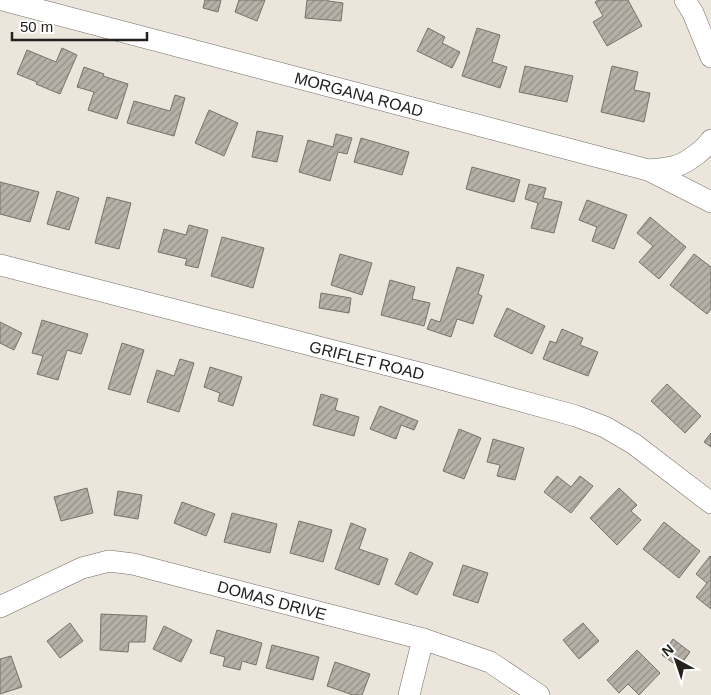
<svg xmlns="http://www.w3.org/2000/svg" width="711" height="695" font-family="Helvetica,sans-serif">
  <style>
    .building { fill: url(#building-hatch); stroke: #77726a }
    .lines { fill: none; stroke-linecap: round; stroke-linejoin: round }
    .street-casing { stroke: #716b63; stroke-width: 22 }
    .street { stroke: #fff; stroke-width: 21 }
    .labels { text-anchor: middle; stroke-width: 5; stroke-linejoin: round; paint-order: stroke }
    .street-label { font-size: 16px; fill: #23201d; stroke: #fff }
  </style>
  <defs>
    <pattern id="building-hatch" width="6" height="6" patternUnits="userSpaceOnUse" patternTransform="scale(1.25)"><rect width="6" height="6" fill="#b6b0a7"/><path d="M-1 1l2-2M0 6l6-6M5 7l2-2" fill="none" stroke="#948f87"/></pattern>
  </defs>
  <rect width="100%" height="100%" fill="#ece5dc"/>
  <g class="building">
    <polygon points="205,0 221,0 218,12 203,8"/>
    <polygon points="239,0 265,0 257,21 235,12"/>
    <polygon points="307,0 328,0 328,1 343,3 341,21 305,18"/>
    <polygon points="598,0 628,0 642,26 607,46 593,22 603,16 595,2"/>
    <polygon points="428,28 445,37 442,43 460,52 452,68 417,51"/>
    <polygon points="477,28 500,35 492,62 507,67 500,88 462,76"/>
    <polygon points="62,48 77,55 60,94 36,84 37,82 17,74 27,50 56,62"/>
    <polygon points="525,66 573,76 567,102 519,92"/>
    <polygon points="612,66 638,72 634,90 650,93 644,122 601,112"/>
    <polygon points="84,67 104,74 103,76 128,84 117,119 88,110 94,92 77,87"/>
    <polygon points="175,95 185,98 174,136 127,123 134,101 170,111"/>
    <polygon points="209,110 238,123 224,156 195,143"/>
    <polygon points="257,131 283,136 277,162 252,157"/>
    <polygon points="336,134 352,138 347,154 338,152 330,181 299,172 308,140 333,147"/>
    <polygon points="361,138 409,152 402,175 354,162"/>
    <polygon points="472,167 520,180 514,202 466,189"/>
    <polygon points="0,182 39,192 30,222 0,214"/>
    <polygon points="529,184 546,188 543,198 562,202 554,233 531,228 538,203 525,199"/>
    <polygon points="57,191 79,198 69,230 47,224"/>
    <polygon points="107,197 131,203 119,249 95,243"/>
    <polygon points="587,200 627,215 614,249 592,241 597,227 579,220"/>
    <polygon points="650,217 686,247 659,279 639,262 653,246 637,233"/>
    <polygon points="189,225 208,230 198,268 185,265 187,259 158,252 164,229 186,235"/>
    <polygon points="222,237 264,248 253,288 211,276"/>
    <polygon points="340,254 372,263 362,295 331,285"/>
    <polygon points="694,254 711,267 711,309 707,314 670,285"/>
    <polygon points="457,267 484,275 478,294 482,296 473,324 457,319 451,337 427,329 431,319 440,322"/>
    <polygon points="390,280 415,287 412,299 430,303 424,326 381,315"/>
    <polygon points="321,293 351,298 349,313 319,308"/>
    <polygon points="507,308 545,326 532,354 494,336"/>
    <polygon points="42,320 88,334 81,354 67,350 58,380 37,374 43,356 32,353"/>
    <polygon points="0,322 22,333 14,350 0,343"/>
    <polygon points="562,329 583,338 580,345 598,352 588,376 543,359 550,341 556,343"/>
    <polygon points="122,343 144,350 130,395 108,389"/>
    <polygon points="180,359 194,363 179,412 147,402 157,370 174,376"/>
    <polygon points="210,367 242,377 233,406 218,401 220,393 204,387"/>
    <polygon points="667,384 701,416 685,433 651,401"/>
    <polygon points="321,394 338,399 335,410 359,417 354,436 313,425"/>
    <polygon points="380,406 418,421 414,430 401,425 396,439 370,429"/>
    <polygon points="459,429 481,438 464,479 443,471"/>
    <polygon points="711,433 711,447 704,442"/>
    <polygon points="493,439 524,448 515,480 497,476 500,465 487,462"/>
    <polygon points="557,476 571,487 580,476 593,486 571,513 544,492"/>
    <polygon points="87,488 93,513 61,521 54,497"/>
    <polygon points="619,488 637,505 631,511 641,520 617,545 590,518"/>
    <polygon points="118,491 142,495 138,519 114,515"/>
    <polygon points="182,502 215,514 206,536 174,523"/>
    <polygon points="232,513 277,524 270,553 224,542"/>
    <polygon points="299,521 332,530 323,562 290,553"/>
    <polygon points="664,522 700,551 679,578 643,549"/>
    <polygon points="351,523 366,529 359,549 388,559 379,585 335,569"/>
    <polygon points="410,552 433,563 417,595 395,584"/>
    <polygon points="710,556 711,557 711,609 696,597 707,583 696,574"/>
    <polygon points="463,565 488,573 478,603 453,595"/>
    <polygon points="101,614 147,616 145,642 129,642 128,652 100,650"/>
    <polygon points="70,623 83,641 60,658 47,641"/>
    <polygon points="583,623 599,641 579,659 563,640"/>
    <polygon points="164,626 192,640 181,662 153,649"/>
    <polygon points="217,630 262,643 256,665 242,661 240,670 223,666 225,657 210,653"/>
    <polygon points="673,639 690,652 679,667 662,655"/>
    <polygon points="272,645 319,657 313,680 266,668"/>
    <polygon points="637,650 660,673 639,695 628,684 619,693 607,680"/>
    <polygon points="11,656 22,687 0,694 0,659"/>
    <polygon points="335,662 370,674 362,695 353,695 327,686"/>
  </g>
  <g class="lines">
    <g class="street-casing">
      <g id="street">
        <polyline points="2,0 648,170 711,202"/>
        <polyline points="685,0 693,13 711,57"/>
        <path d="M648,170C657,169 667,169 676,166C687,163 705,149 711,140"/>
        <polyline points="0,265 423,374 576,416 605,427 634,444 711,503"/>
        <polyline points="0,607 82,568 109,561 133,564 423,639 490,662 539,695"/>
        <polyline points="409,695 423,639"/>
      </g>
    </g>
    <use href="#street" class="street"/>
  </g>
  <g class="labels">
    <g class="street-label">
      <text transform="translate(359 94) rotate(15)" y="6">MORGANA ROAD</text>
      <text transform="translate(367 360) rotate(14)" y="6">GRIFLET ROAD</text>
      <text transform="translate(272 600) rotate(15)" y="6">DOMAS DRIVE</text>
    </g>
  </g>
  <g transform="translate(676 660) rotate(320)" stroke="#ffffff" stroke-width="4" paint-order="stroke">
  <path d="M0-4L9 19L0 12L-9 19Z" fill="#23201d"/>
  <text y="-8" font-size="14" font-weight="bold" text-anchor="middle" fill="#23201d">N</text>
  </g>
  <path d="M12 32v8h135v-8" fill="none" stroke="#23201d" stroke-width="2.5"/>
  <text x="20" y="32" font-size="15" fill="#23201d" stroke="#ffffff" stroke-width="4" paint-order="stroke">50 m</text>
</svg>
